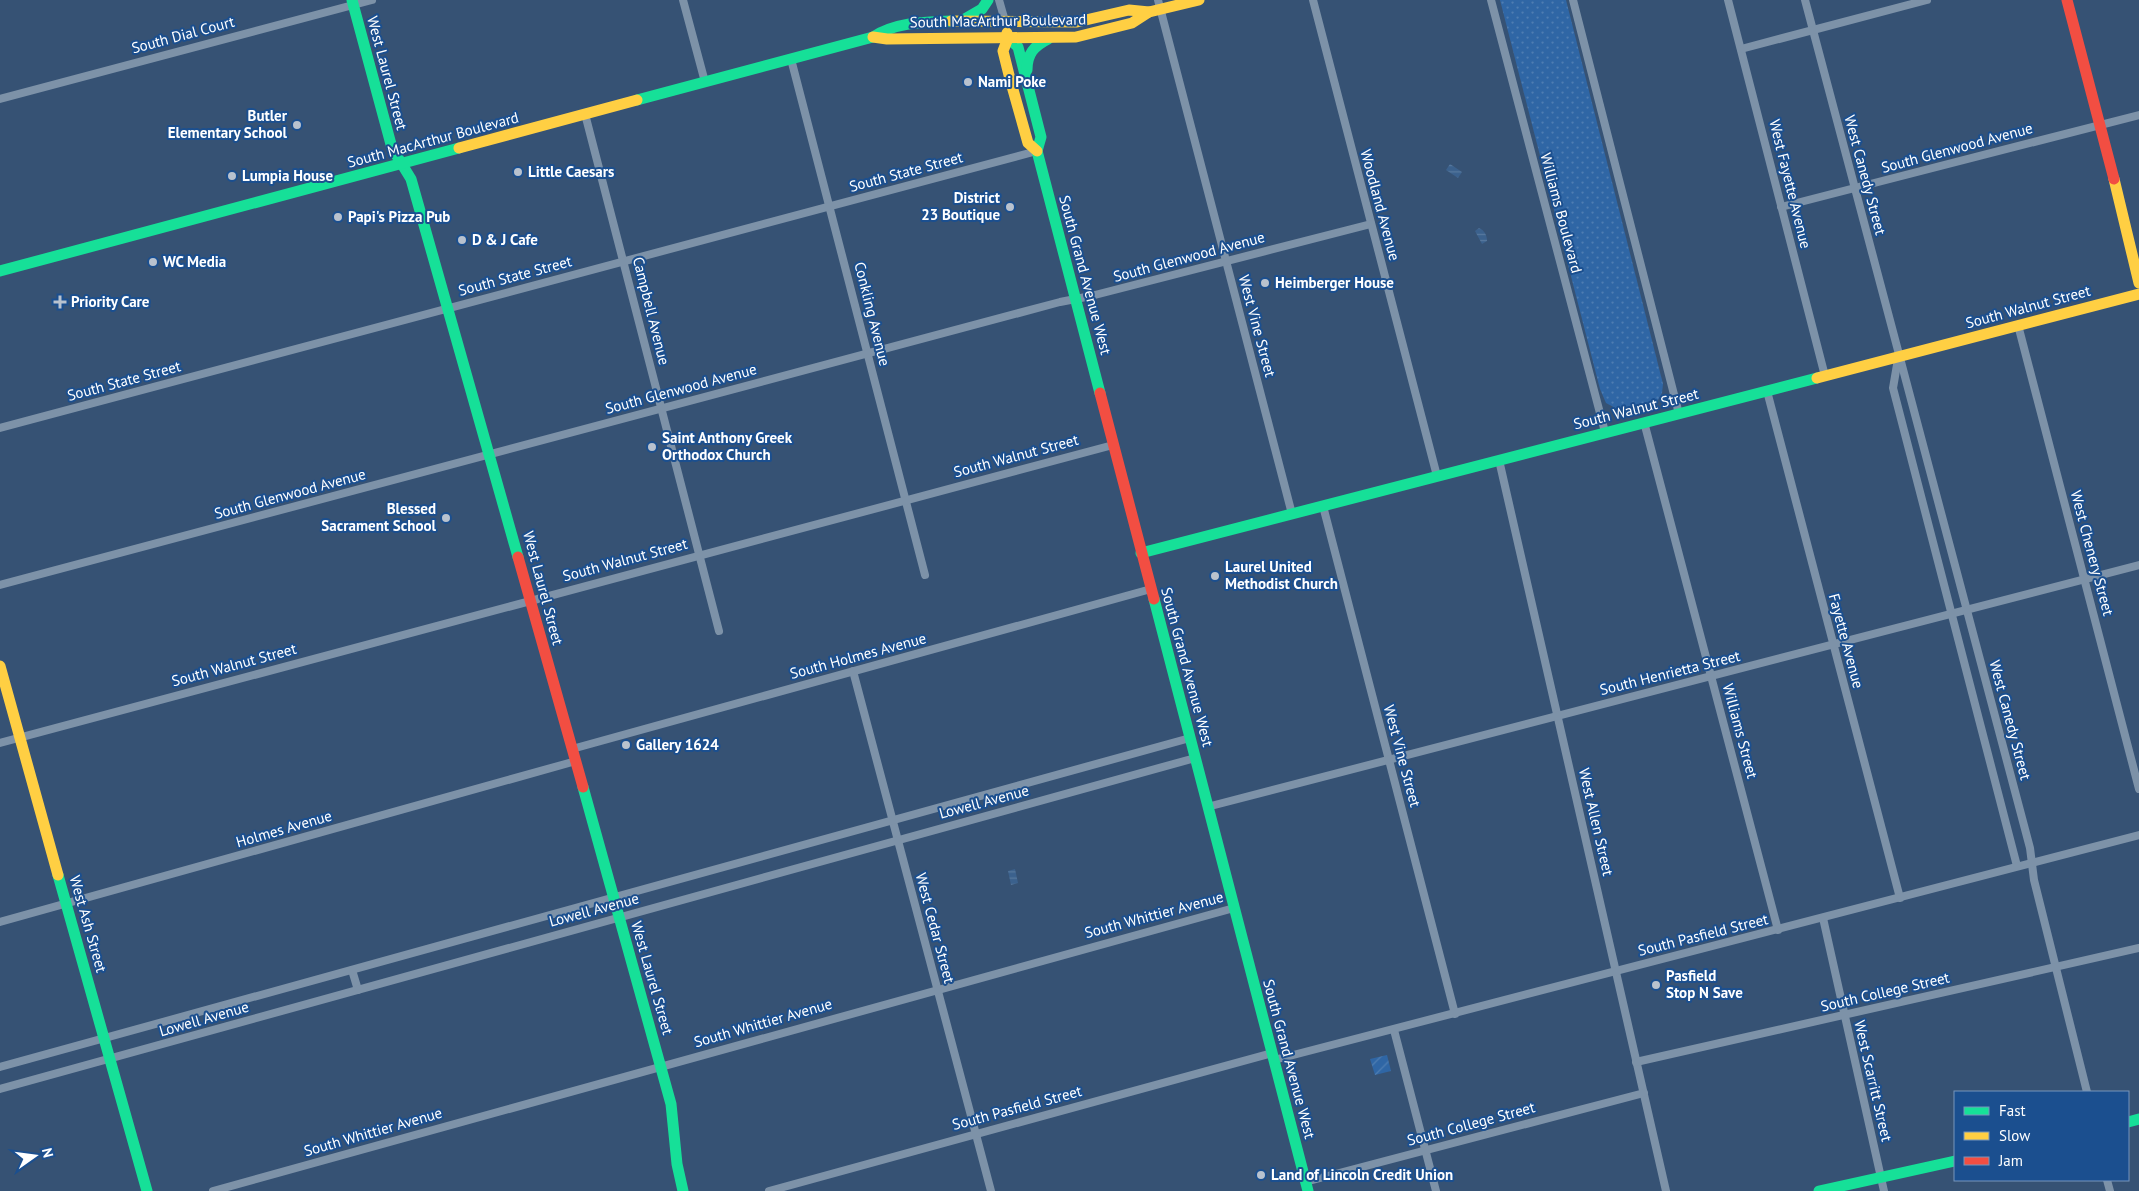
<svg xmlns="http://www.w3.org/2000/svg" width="2139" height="1191" font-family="'PT Sans',sans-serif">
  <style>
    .park { fill: url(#park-dots) }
    .garden { fill: url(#garden-furrows) }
    .water { fill: url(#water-rules) }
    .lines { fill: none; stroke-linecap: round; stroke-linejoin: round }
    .street { stroke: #7d92a8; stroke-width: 8 }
    .fast { stroke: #16e098; stroke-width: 11 }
    .slow { stroke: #ffcf43; stroke-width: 11 }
    .jam { stroke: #f24e42; stroke-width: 11 }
    .poi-dot { fill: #b9c2ce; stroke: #1b4f8f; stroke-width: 2 }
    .labels { text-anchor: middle; stroke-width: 4; stroke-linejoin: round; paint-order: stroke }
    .street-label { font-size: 15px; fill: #fff; stroke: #1b4f8f }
    .poi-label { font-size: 15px; font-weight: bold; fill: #fff; stroke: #1b4f8f; text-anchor: start }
  </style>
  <defs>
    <pattern id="park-dots" width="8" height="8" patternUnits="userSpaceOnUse" patternTransform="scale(1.25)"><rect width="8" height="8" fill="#2f66a5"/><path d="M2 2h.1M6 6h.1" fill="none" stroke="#4e7db2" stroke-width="1.8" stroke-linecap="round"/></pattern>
    <pattern id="garden-furrows" width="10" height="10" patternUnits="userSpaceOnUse" patternTransform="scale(1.25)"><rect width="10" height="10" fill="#2f66a5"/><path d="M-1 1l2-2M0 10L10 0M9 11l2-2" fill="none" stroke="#4e7db2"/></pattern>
    <pattern id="water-rules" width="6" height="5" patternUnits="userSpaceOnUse" patternTransform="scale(1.25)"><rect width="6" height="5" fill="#3b618d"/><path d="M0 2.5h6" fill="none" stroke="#58799e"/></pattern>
  </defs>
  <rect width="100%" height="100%" fill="#365274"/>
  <polygon class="park" points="1500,0 1566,0 1663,384 1662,393 1657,402 1621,411 1606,403 1600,389"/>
  <polygon class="garden" points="1387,1055 1391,1071 1375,1075 1370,1059"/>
  <g class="water">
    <polygon points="1450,164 1462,172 1458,178 1446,170"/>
    <path d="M1479,228C1484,230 1487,235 1487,241L1482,244L1475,231Z"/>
    <polygon points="1015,869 1018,883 1011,885 1008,871"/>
  </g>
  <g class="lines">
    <g class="street">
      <polyline points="683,0 705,82"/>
      <polyline points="999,0 1005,21"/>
      <polyline points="1158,0 1292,514"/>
      <polyline points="1313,0 1437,476"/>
      <polyline points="1491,0 1605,432"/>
      <polyline points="1573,0 1679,414"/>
      <polyline points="1728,0 1825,376"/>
      <polyline points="1805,0 2030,848 2034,880 2087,1092"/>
      <polyline points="1741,49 1927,0"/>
      <polyline points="791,59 925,575"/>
      <polyline points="0,99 372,0"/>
      <polyline points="585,114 719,631"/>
      <polyline points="1781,207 2139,115"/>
      <polyline points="2018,325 2139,789"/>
      <polyline points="1898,359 1893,388 2017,866"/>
      <polyline points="1767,391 1900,898"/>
      <polyline points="1644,422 1778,930"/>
      <polyline points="0,428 1037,151"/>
      <polyline points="1499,460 1666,1191"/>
      <polyline points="1323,506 1455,1014"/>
      <polyline points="0,585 1060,302 1091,296 1371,224"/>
      <polyline points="853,671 991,1191"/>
      <polyline points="0,743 1113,445"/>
      <polyline points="572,749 1151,589"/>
      <polyline points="1207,807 2139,565"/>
      <polyline points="1823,918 1884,1191"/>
      <polyline points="0,922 576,761"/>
      <polyline points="352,970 358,990"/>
      <polyline points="1394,1030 1436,1191"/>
      <polyline points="1274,1060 2139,835"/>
      <polyline points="1636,1062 2139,948"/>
      <polyline points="0,1067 1190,738"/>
      <polyline points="0,1089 1195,758"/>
      <polyline points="2107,1180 2110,1191"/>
      <polyline points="1305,1182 1644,1093"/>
      <polyline points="213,1191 1234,908"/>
      <polyline points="769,1191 1272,1053"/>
    </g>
    <g class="fast">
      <polyline points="352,0 392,148 411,179 518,557"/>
      <polyline points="963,20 982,9 988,0"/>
      <polyline points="1008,38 1018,47 1041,137 1037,151 1100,393"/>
      <path d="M1027,70C1027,54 1034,46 1048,39"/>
      <path d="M637,100L873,37C896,22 925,22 951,21"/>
      <polyline points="0,271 459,148"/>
      <polyline points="1141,553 1817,378"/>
      <polyline points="1154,599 1308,1191"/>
      <polyline points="583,787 671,1104 677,1164 683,1191"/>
      <polyline points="58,875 147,1191"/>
      <polyline points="2128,1122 2139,1119"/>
      <polyline points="1819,1191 1955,1161"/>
    </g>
    <g class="slow">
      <polyline points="951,21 1077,22 1129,10 1149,12 1199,0"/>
      <polyline points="1007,33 1008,38 1003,51 1010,79 1028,143 1037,151"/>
      <polyline points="873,37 887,39 1076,37 1132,23 1149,12"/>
      <polyline points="459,148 637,100"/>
      <polyline points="2114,179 2139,283"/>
      <polyline points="1817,378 2139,294"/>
      <polyline points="0,666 58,875"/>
    </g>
    <g class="jam">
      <polyline points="2067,0 2114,179"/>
      <polyline points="1100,393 1154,599"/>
      <polyline points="518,557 583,787"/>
    </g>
  </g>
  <g class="poi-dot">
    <circle cx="968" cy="82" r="5"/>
    <circle cx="297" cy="125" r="5"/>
    <circle cx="518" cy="172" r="5"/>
    <circle cx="232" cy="176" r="5"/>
    <circle cx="1010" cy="207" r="5"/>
    <circle cx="338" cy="217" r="5"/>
    <circle cx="462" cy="240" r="5"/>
    <circle cx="153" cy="262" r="5"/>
    <circle cx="1265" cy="283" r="5"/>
    <path d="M57.5 294.5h5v5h5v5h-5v5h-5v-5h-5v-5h5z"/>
    <circle cx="652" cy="447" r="5"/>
    <circle cx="446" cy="518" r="5"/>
    <circle cx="1215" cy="576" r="5"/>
    <circle cx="626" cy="745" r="5"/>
    <circle cx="1656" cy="985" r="5"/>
    <circle cx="1261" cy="1175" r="5"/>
  </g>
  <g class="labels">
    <g class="street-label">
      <text transform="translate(998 21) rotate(-1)" y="5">South MacArthur Boulevard</text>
      <text transform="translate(183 35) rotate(-15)" y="5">South Dial Court</text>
      <text transform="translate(387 73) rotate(75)" y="5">West Laurel Street</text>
      <text transform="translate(433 140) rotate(-15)" y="5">South MacArthur Boulevard</text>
      <text transform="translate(1957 148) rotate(-15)" y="5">South Glenwood Avenue</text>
      <text transform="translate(906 172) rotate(-15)" y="5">South State Street</text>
      <text transform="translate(1865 175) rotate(75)" y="5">West Canedy Street</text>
      <text transform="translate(1790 184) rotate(76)" y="5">West Fayette Avenue</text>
      <text transform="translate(1380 205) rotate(75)" y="5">Woodland Avenue</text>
      <text transform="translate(1561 213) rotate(75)" y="5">Williams Boulevard</text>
      <text transform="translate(1189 257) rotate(-15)" y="5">South Glenwood Avenue</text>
      <text transform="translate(1085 275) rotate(75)" y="5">South Grand Avenue West</text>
      <text transform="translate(515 276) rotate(-15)" y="5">South State Street</text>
      <text transform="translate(2028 307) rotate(-15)" y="5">South Walnut Street</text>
      <text transform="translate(651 311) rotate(76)" y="5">Campbell Avenue</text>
      <text transform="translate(872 314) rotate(76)" y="5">Conkling Avenue</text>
      <text transform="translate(1257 326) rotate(75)" y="5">West Vine Street</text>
      <text transform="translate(124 381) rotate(-15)" y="5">South State Street</text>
      <text transform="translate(681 389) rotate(-15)" y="5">South Glenwood Avenue</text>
      <text transform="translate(1636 409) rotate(-14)" y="5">South Walnut Street</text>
      <text transform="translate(1016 456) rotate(-15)" y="5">South Walnut Street</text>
      <text transform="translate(290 494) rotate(-15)" y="5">South Glenwood Avenue</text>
      <text transform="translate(2092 553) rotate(75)" y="5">West Chenery Street</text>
      <text transform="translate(625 560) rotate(-15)" y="5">South Walnut Street</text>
      <text transform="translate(543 588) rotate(75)" y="5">West Laurel Street</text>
      <text transform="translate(1846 641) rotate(75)" y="5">Fayette Avenue</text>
      <text transform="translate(858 656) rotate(-15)" y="5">South Holmes Avenue</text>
      <text transform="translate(234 665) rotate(-15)" y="5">South Walnut Street</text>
      <text transform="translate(1187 667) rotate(75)" y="5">South Grand Avenue West</text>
      <text transform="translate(1670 673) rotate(-14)" y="5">South Henrietta Street</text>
      <text transform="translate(2010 720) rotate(75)" y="5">West Canedy Street</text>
      <text transform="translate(1740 731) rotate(75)" y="5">Williams Street</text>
      <text transform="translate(1402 756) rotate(75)" y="5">West Vine Street</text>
      <text transform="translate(984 802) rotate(-15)" y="5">Lowell Avenue</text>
      <text transform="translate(1596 822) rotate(77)" y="5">West Allen Street</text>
      <text transform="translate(284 829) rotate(-16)" y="5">Holmes Avenue</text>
      <text transform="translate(594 910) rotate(-15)" y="5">Lowell Avenue</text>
      <text transform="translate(1154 915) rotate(-15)" y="5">South Whittier Avenue</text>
      <text transform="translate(88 924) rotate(74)" y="5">West Ash Street</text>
      <text transform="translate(935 928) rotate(75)" y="5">West Cedar Street</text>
      <text transform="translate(1703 935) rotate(-14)" y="5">South Pasfield Street</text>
      <text transform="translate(652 978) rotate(74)" y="5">West Laurel Street</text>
      <text transform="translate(1885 992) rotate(-13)" y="5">South College Street</text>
      <text transform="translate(204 1019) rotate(-16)" y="5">Lowell Avenue</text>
      <text transform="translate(763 1023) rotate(-16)" y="5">South Whittier Avenue</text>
      <text transform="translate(1289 1059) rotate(75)" y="5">South Grand Avenue West</text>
      <text transform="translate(1873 1081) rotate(77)" y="5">West Scarritt Street</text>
      <text transform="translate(1017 1108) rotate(-15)" y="5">South Pasfield Street</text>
      <text transform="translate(1471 1124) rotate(-15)" y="5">South College Street</text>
      <text transform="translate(373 1132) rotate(-16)" y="5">South Whittier Avenue</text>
    </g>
    <g class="poi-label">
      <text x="978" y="87">Nami Poke</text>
      <text x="287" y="121" text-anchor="end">Butler<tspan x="287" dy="17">Elementary School</tspan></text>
      <text x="528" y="177">Little Caesars</text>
      <text x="242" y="181">Lumpia House</text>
      <text x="1000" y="203" text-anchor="end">District<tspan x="1000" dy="17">23 Boutique</tspan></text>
      <text x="348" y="222">Papi's Pizza Pub</text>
      <text x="472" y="245">D &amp; J Cafe</text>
      <text x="163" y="267">WC Media</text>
      <text x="1275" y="288">Heimberger House</text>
      <text x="71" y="307">Priority Care</text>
      <text x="662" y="443">Saint Anthony Greek<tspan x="662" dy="17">Orthodox Church</tspan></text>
      <text x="436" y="514" text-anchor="end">Blessed<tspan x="436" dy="17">Sacrament School</tspan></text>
      <text x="1225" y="572">Laurel United<tspan x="1225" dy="17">Methodist Church</tspan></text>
      <text x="636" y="750">Gallery 1624</text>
      <text x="1666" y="981">Pasfield<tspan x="1666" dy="17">Stop N Save</tspan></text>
      <text x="1271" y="1180">Land of Lincoln Credit Union</text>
    </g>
  </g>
  <rect x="1954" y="1091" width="175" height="90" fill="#1b4f8f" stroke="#7695bc"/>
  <rect x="1964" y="1107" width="25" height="8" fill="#16e098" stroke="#7695bc"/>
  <text x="1999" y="1116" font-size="15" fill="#ffffff">Fast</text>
  <rect x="1964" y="1132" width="25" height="8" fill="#ffcf43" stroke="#7695bc"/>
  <text x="1999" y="1141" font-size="15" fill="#ffffff">Slow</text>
  <rect x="1964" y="1157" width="25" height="8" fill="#f24e42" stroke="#7695bc"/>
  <text x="1999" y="1166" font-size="15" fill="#ffffff">Jam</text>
  <g transform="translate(35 1156) rotate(76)" stroke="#1b4f8f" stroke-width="4" paint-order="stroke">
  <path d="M0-4L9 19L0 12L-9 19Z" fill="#ffffff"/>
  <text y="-8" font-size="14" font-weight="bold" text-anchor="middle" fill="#ffffff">N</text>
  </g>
</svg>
